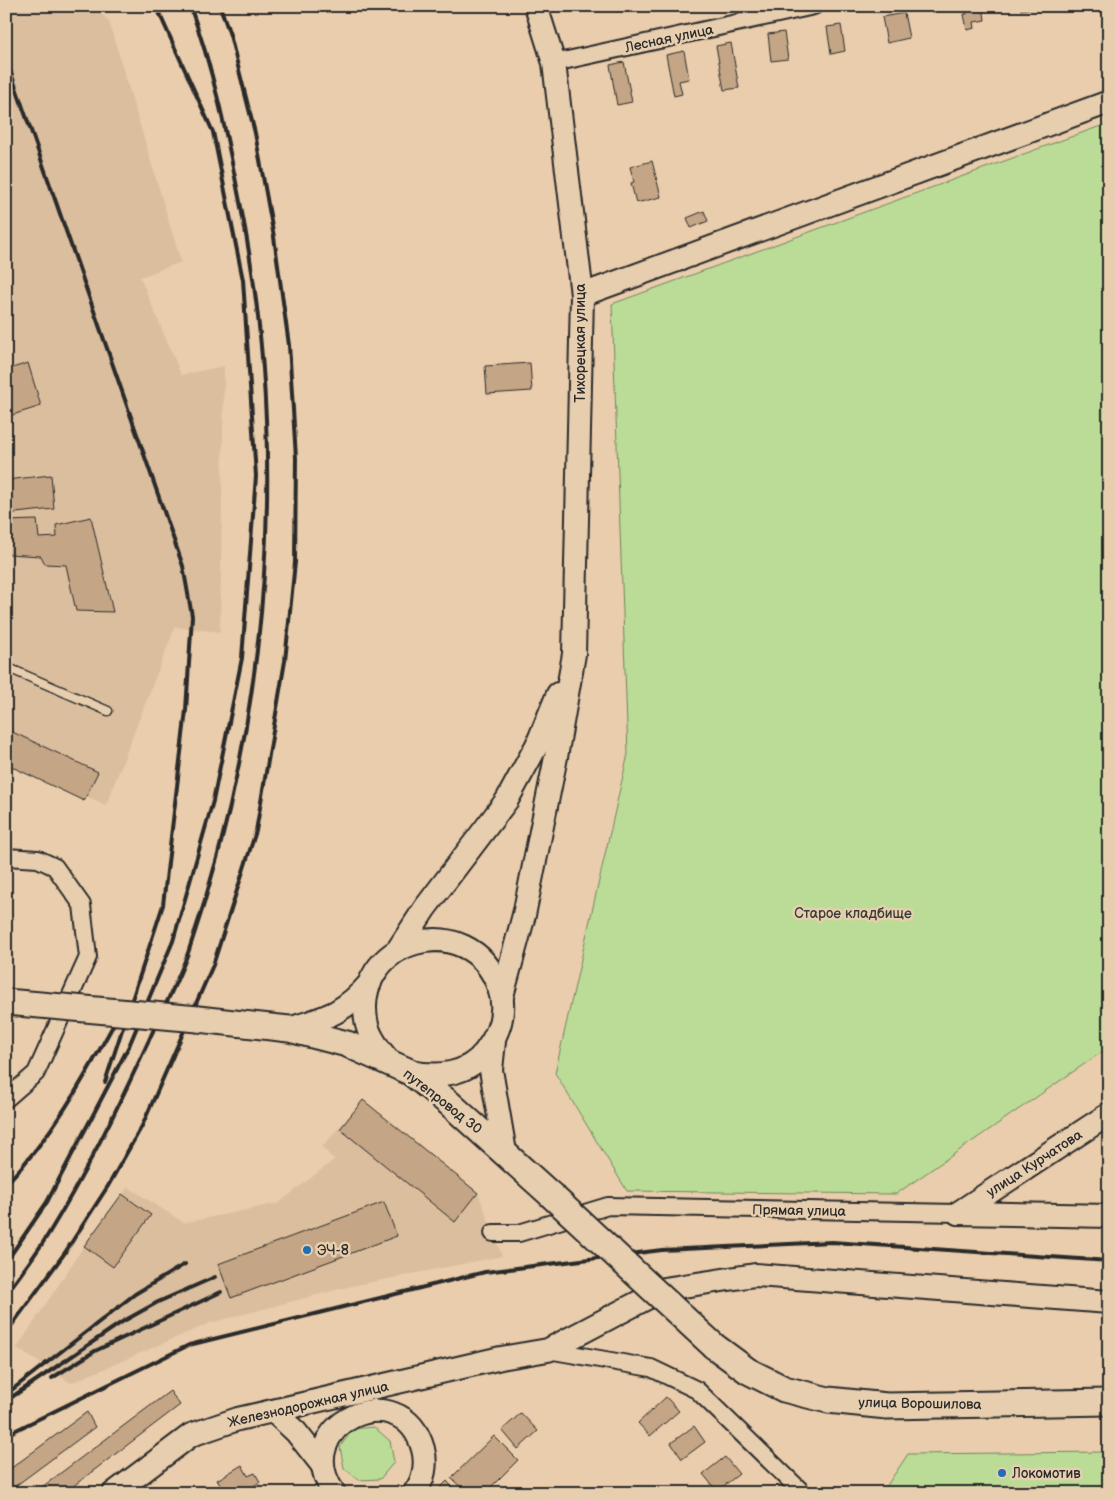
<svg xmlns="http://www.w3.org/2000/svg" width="1115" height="1499" font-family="'Balsamiq Sans',sans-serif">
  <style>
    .built { fill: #dabe9e }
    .green { fill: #badc96; stroke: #728460 }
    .building { fill: #c4a585; stroke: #2b2b2b }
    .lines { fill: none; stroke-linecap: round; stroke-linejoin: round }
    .lane-casing { stroke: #2b2b2b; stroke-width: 11 }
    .street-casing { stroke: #2b2b2b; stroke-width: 20 }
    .secondary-casing { stroke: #2b2b2b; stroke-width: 26 }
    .primary-casing { stroke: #2b2b2b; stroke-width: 29 }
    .lane { stroke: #e7ceaf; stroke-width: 8 }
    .street { stroke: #e7ceaf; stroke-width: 16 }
    .secondary { stroke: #e7ceaf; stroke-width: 22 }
    .primary { stroke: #e7ceaf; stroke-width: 25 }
    .rail { stroke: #2b2b2b; stroke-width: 4 }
    .primary-bridge-casing { stroke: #2b2b2b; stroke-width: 29; stroke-linecap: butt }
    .primary-bridge { stroke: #e7ceaf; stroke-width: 25 }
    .poi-dot { fill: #1f6fb2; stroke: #e7ceaf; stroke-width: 2 }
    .labels { text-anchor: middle; stroke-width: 5; stroke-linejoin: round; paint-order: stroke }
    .street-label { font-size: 14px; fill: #2b2b2b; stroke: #e7ceaf }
    .park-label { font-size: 14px; fill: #393d36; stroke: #e7ceaf }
    .poi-label { font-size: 14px; fill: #2b2b2b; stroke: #e7ceaf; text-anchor: start }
  </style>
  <rect width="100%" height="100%" fill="#e9cdac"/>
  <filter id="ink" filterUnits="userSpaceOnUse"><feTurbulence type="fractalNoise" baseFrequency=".02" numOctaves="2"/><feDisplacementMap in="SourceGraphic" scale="10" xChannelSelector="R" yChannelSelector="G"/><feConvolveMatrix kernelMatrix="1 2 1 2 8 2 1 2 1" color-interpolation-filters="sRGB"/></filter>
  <g filter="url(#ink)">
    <g class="built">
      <polygon points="6,6 95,6 109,22 181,262 140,277 181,375 224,366 220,632 175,627 106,805 6,760 6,645 9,639 6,637"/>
      <polygon points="363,1100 478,1193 502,1256 347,1287 210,1323 71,1383 17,1348 84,1246 128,1187 184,1223 279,1203 334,1160 322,1147"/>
    </g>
    <g class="green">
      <polygon points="1109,123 1109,1047 896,1194 627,1191 555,1073 628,754 612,304"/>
      <polygon points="374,1427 390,1441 394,1462 380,1479 359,1480 344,1468 340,1447 353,1429"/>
      <polygon points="1109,1452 1109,1493 882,1493 908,1454"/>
    </g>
    <g class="building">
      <polygon points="965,6 983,6 985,20 974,22 975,28 967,30 964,14 967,14"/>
      <polygon points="1020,6 1035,6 1035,8 1021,10"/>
      <polygon points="1041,6 1058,6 1058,7 1042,10"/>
      <polygon points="904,13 909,38 887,43 882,17"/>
      <polygon points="841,25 845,51 831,54 827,27"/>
      <polygon points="784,32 788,59 771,61 768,34"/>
      <polygon points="731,43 739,88 724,90 716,46"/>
      <polygon points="684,51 689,79 679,81 682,94 674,96 666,55"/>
      <polygon points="624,62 632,102 617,105 610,65"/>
      <polygon points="652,161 661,197 636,203 631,183 634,182 630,167"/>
      <polygon points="704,211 708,221 691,228 687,218"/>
      <polygon points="28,363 41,406 6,417 6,370"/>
      <polygon points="530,363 532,391 487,394 485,366"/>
      <polygon points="51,475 54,509 6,514 6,480"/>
      <polygon points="91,517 113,612 76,611 66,565 45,564 41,556 7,554 6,521 37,520 39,538 57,537 56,525"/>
      <polygon points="6,729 98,772 84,801 6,764"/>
      <polygon points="363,1100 478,1193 455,1222 340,1129"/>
      <polygon points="122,1194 151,1215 113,1267 84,1246"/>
      <polygon points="384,1202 397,1236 231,1298 218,1264"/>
      <polygon points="170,1391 180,1405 64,1493 34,1493"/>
      <polygon points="666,1397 679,1411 650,1436 638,1423"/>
      <polygon points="87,1412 95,1427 6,1493 6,1472"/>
      <polygon points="521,1413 538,1431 518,1449 502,1430"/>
      <polygon points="694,1426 705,1442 682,1459 671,1443"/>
      <polygon points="494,1436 518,1460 485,1493 467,1493 451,1478"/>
      <polygon points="725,1457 739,1474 717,1491 703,1474"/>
      <polygon points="242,1465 248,1476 255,1473 260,1482 242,1493 225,1493 217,1480"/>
      <polygon points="447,1481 457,1493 435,1493"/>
    </g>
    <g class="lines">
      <g class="lane-casing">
        <polyline id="lane" points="6,667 108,711"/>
      </g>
      <g class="street-casing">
        <g id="street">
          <polyline points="554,63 814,6"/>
          <polyline points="6,857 38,859 55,867 82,905 88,957 36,1073 6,1099"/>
          <polyline points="493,1233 519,1233 608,1206 958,1213"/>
          <polyline points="548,1350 651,1368 697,1390 803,1493"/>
        </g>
      </g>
      <g class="secondary-casing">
        <g id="secondary">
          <polyline points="582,295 1109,102"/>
          <polyline points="399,948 425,908 507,800 537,745 558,694"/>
          <polyline points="502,996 524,915 556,757 574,654 582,295 554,63 536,6"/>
          <path d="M289,1029C326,1017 343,1014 370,983"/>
          <polyline points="494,1041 491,1070 505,1152"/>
          <path d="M391,1063C381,1052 371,1040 367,1025C348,940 470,904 499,988C507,1011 499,1034 485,1052C466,1076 438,1077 410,1072"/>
          <polyline points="958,1213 1109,1114"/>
          <polyline points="958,1213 1109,1216"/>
          <polyline points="273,1411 296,1432 323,1466"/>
          <polyline points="114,1493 191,1435 238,1419 501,1358 548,1350 664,1289 755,1275 1109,1302"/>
          <path d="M334,1493C287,1425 402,1372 423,1449C427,1464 424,1481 414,1493"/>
        </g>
      </g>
      <g class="primary-casing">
        <g id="primary">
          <polyline points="198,1019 289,1029 347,1044 410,1072 449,1103 551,1195"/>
          <polyline points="714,1346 748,1371 784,1389 828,1400 887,1406 1109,1402"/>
        </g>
      </g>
      <use href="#lane" class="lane"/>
      <use href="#street" class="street"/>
      <use href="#secondary" class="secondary"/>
      <use href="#primary" class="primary"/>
      <g class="rail">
        <polyline points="6,59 183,566 192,616 186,710 163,905 105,1082"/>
        <path d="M6,1184C57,1132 90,1067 125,1004"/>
        <polyline points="6,1262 47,1202 94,1113 129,1046 173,941 213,801 242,658 256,476 243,280 213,132 156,6"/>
        <path d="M6,1294C21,1274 36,1254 49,1233C87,1171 119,1106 149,1040C162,1011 177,983 188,953C271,711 290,448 239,197C226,132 213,68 190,6"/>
        <polyline points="6,1333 64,1254 108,1186 142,1126 213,965 256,831 285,661 295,562 296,458 289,345 274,237 255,133 230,35 220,6"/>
        <polyline points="52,1378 95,1351 221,1292"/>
        <polyline points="13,1389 135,1294 185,1264"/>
        <polyline points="6,1401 122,1322 158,1302 215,1277"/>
        <polyline points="6,1435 189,1345 485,1272 662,1250 832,1242 1109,1261"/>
      </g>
      <g class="primary-bridge-casing">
        <g id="primary-bridge">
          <polyline points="6,1002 198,1019"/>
          <polyline points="551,1195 714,1346"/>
        </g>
      </g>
      <use href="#primary-bridge" class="primary-bridge"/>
    </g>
  </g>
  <g class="poi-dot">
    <circle cx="307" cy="1250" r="5"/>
    <circle cx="1002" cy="1473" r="5"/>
  </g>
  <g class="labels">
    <g class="street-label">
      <text transform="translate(669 38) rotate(-12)" y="5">Лесная улица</text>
      <text transform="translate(580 343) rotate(-90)" y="5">Тихорецкая улица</text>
      <text transform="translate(443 1101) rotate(38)" y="5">путепровод 30</text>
      <text transform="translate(1034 1163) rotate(-33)" y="5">улица Курчатова</text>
      <text transform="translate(799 1210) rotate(1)" y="5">Прямая улица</text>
      <text transform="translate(920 1403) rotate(1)" y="5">улица Ворошилова</text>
      <text transform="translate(308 1404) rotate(-13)" y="5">Железнодорожная улица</text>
    </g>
    <g class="park-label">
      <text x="853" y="918">Старое кладбище</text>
    </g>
    <g class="poi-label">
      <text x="317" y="1255">ЭЧ-8</text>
      <text x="1012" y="1478">Локомотив</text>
    </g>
  </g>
  <rect width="1115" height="1499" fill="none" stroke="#e7ceaf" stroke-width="25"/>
  <rect x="12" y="12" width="1090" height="1474" fill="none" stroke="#2b2b2b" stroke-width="2" filter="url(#ink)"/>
</svg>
